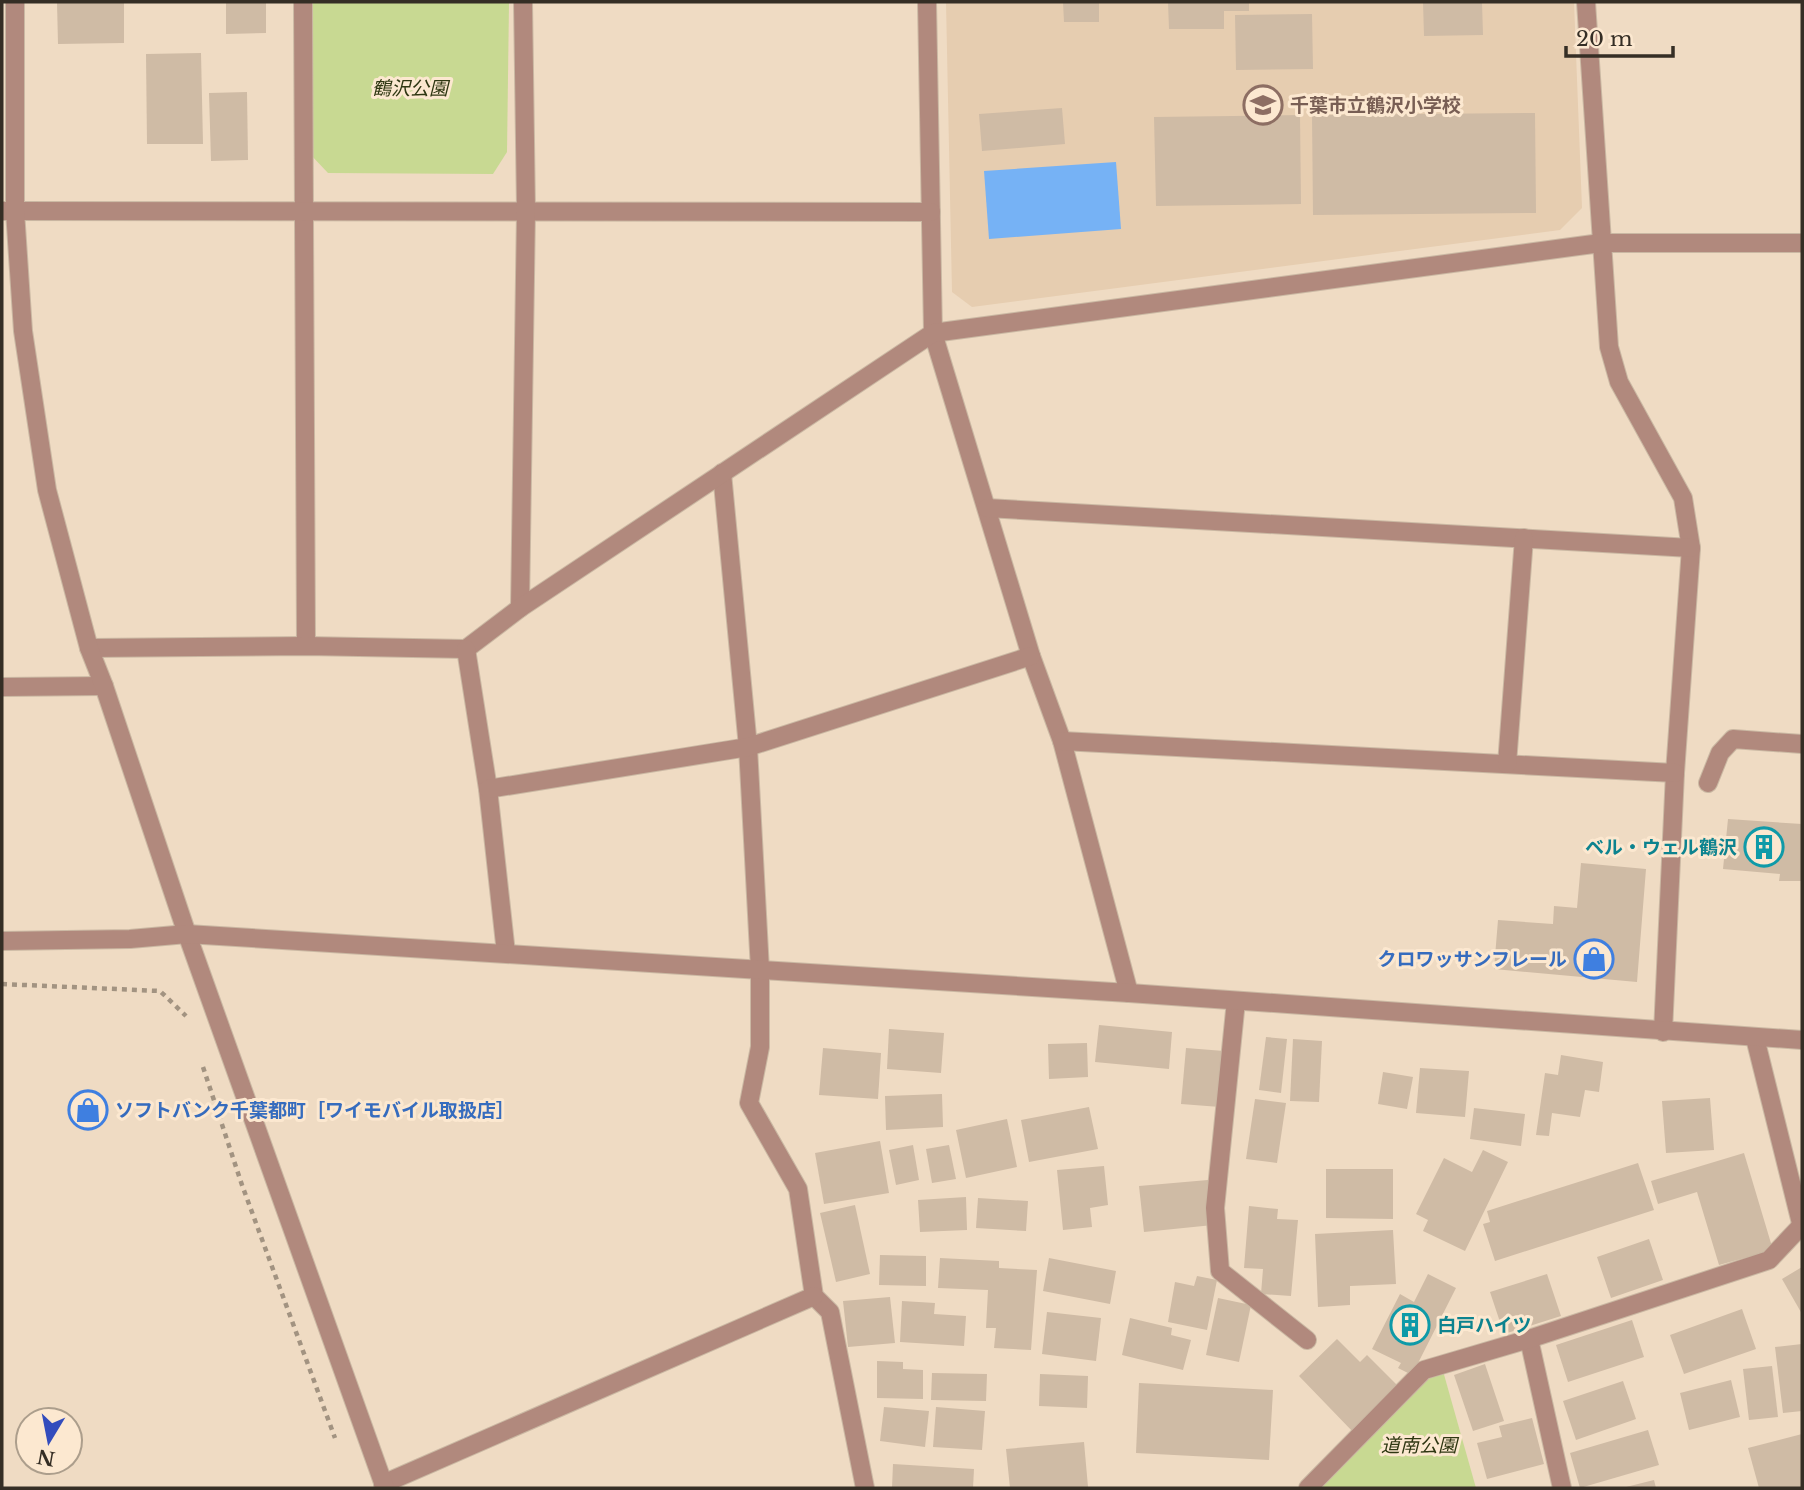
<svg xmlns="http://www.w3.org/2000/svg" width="1804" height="1490" font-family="'Libre Baskerville','Noto Sans JP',serif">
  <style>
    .built { fill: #e6cdb0 }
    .green { fill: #c8d992 }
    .water { fill: #76b2f5 }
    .building { fill: #cfbba5 }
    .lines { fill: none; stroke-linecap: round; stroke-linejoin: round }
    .service-casing { stroke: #cab8a3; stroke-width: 20 }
    .minor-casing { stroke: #cab8a3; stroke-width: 20 }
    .tertiary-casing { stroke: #cab8a3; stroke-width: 20 }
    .path { stroke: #a29381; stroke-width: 4.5; stroke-dasharray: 5 5; stroke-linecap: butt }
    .service { stroke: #b1897d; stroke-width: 18 }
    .minor { stroke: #b1897d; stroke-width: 18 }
    .tertiary { stroke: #b1897d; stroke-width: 18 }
    .labels { text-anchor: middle; stroke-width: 6; stroke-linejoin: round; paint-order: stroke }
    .park-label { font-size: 19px; font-style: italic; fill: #2f3712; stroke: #fce8d0 }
    .education-label { font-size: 19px; font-weight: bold; fill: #785e54; stroke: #fce8d0; text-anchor: start }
    .culture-label { font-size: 19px; font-weight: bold; fill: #0d838f; stroke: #fce8d0; text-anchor: end }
    .shop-label { font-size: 19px; font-weight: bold; fill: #366cbe; stroke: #fce8d0; text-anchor: end }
  </style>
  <rect width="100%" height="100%" fill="#efdbc3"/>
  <polygon class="built" points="946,2 1574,2 1582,208 1560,230 972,307 952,292"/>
  <g class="green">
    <polygon points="312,2 509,2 507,152 493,174 328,173 310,154"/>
    <polygon points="1443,1371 1476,1488 1318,1488 1424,1378"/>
  </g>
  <polygon class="water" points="1116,162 1121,229 989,239 984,171"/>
  <g class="building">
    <polygon points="57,2 124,2 124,43 58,44"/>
    <polygon points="226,2 266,2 266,33 226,34"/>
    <polygon points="1063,2 1099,2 1099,22 1064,22"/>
    <polygon points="1168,2 1249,2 1249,11 1224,11 1224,29 1169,29"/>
    <polygon points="1423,2 1482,2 1483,35 1424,36"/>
    <polygon points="1312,14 1313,69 1236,70 1235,15"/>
    <polygon points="201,53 203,144 147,144 146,54"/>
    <polygon points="247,92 248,160 211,161 209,93"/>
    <polygon points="1062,108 1065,144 982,151 979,114"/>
    <polygon points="1535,113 1536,213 1313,215 1312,115"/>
    <polygon points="1300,115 1301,204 1156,206 1154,117"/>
    <polygon points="1728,819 1802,824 1802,881 1779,881 1780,874 1723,869"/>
    <polygon points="1581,863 1646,869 1637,982 1494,969 1498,920 1553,924 1554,906 1577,908"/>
    <polygon points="1099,1025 1172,1032 1169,1069 1095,1062"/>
    <polygon points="889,1029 944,1033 941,1073 887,1069"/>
    <polygon points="1266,1037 1287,1039 1281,1093 1259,1090"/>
    <polygon points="1293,1039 1322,1041 1319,1102 1290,1101"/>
    <polygon points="1087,1043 1088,1077 1049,1079 1048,1044"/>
    <polygon points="823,1048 881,1053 878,1099 819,1095"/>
    <polygon points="1186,1048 1224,1051 1220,1107 1181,1104"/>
    <polygon points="1561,1055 1603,1062 1599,1092 1585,1090 1580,1117 1552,1113 1549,1136 1536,1135 1545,1073 1558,1075"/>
    <polygon points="1420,1068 1469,1071 1465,1117 1416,1113"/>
    <polygon points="1383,1072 1413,1077 1407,1109 1378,1104"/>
    <polygon points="942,1094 943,1127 886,1130 885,1096"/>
    <polygon points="1710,1098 1714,1150 1666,1153 1662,1101"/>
    <polygon points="1255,1099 1286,1103 1277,1163 1246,1159"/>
    <polygon points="1089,1107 1098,1149 1029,1162 1021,1120"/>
    <polygon points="1474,1108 1525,1114 1521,1146 1470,1139"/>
    <polygon points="1007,1119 1017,1167 966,1178 956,1130"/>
    <polygon points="880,1141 889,1193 824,1204 815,1153"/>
    <polygon points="913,1145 919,1180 896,1185 889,1150"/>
    <polygon points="949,1145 956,1179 932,1183 926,1149"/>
    <polygon points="1483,1150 1508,1162 1465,1251 1423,1231 1428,1220 1416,1214 1444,1158 1472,1172"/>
    <polygon points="1744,1153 1773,1250 1719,1265 1697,1192 1658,1204 1651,1181"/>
    <polygon points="1638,1163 1654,1210 1495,1261 1483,1224 1490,1222 1487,1211"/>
    <polygon points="1104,1166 1108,1205 1090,1208 1092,1227 1063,1230 1057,1170"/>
    <polygon points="1326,1169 1393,1169 1393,1219 1326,1218"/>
    <polygon points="1208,1180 1213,1225 1144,1232 1139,1186"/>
    <polygon points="966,1197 967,1230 920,1232 918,1200"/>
    <polygon points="978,1198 1028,1201 1026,1231 976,1228"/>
    <polygon points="855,1205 870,1274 836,1282 820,1213"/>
    <polygon points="1249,1206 1278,1209 1277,1219 1298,1220 1291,1296 1261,1294 1263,1269 1244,1268"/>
    <polygon points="1393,1230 1396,1284 1350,1286 1350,1305 1318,1307 1315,1234"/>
    <polygon points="1649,1239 1663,1280 1611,1298 1597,1257"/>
    <polygon points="880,1255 926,1256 926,1286 879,1285"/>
    <polygon points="940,1258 999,1261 999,1268 1037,1270 1031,1350 994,1348 996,1328 986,1328 988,1290 938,1288"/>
    <polygon points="1049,1258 1116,1271 1110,1304 1043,1291"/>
    <polygon points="1802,1267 1802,1314 1782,1279"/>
    <polygon points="1428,1274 1456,1288 1412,1375 1398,1368 1401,1363 1372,1349 1400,1294 1414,1302"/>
    <polygon points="1547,1274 1561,1316 1504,1334 1490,1292"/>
    <polygon points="1197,1276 1217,1280 1207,1330 1168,1322 1175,1282 1194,1286"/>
    <polygon points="890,1297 895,1343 848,1347 843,1301"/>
    <polygon points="1218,1298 1251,1305 1239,1362 1206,1355"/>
    <polygon points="902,1301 935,1303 934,1314 966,1316 964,1346 900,1342"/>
    <polygon points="1742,1309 1756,1349 1684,1374 1670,1335"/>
    <polygon points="1047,1312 1101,1318 1096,1361 1042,1354"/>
    <polygon points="1130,1318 1172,1328 1171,1335 1191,1340 1183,1370 1122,1355"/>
    <polygon points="1632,1320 1644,1357 1568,1382 1556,1345"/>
    <polygon points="1337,1339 1360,1362 1367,1355 1400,1388 1354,1433 1299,1376"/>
    <polygon points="1802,1344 1802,1411 1783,1413 1775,1347"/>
    <polygon points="877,1361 903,1362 903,1369 923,1370 923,1399 877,1398"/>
    <polygon points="1485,1364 1504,1421 1473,1431 1454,1375"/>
    <polygon points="1772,1366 1778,1417 1749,1420 1743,1369"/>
    <polygon points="932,1373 987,1374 986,1401 931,1400"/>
    <polygon points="1040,1374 1088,1376 1087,1408 1039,1406"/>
    <polygon points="1731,1380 1740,1417 1689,1430 1680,1393"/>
    <polygon points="1623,1381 1636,1419 1576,1440 1563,1401"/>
    <polygon points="1139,1383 1273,1390 1269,1460 1136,1453"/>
    <polygon points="884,1407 929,1411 925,1447 880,1441"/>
    <polygon points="936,1407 985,1411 982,1450 933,1447"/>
    <polygon points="1532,1418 1544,1464 1487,1479 1477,1443 1502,1437 1499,1426"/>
    <polygon points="1648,1430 1659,1465 1580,1488 1570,1453"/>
    <polygon points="1802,1434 1802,1488 1759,1488 1748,1448"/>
    <polygon points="1084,1442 1088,1487 1010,1488 1006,1449"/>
    <polygon points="893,1464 974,1469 973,1488 892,1488"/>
    <polygon points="1654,1480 1656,1488 1626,1488 1626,1487"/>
  </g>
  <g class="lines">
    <g class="service-casing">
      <g id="service">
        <polyline points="1708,783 1720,753 1733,739 1802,744"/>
        <polyline points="1236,1001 1215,1208 1220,1271 1307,1340"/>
        <polyline points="1529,1339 1562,1488"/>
      </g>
    </g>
    <g class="minor-casing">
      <g id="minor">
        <polyline points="303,2 306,646"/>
        <polyline points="927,2 933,333 1031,656 1062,741 1129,993"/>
        <polyline points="1586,2 1609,347 1619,382 1683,498 1691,548 1675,773 1663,1032"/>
        <polyline points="2,211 931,212"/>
        <polyline points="722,473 748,747 760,970 760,1047 749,1103 798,1189 814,1296 830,1312 865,1488"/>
        <polyline points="987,508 1691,548"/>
        <polyline points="520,608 526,211 523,2"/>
        <polyline points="89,648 306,646 466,649 520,608 933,333 1601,243 1802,243"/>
        <polyline points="466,649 488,789 506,953"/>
        <polyline points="2,687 104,686"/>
        <polyline points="1062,741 1675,773"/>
        <polyline points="1507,764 1524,538"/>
        <polyline points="488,789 748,747 1031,656"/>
        <polyline points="1755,1038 1802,1227"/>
        <polyline points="383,1484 814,1296"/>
        <polyline points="1308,1488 1424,1370 1529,1339 1769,1260 1801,1226"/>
      </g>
    </g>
    <g class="tertiary-casing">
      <g id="tertiary">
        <polyline points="15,2 15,211 23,331 47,490 89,648 104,686 187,934 385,1488"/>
        <polyline points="2,941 130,939 187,934 1129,993 1802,1040"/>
      </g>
    </g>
    <g class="path">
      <polyline points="2,984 160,991 186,1016"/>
      <polyline points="203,1067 242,1185 335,1438"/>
    </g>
    <use href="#service" class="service"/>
    <use href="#minor" class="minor"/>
    <use href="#tertiary" class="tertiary"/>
  </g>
  <defs>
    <g id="school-ring" transform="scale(2.0125)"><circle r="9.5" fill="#fce8d0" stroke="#8d6e63" stroke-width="1.5"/><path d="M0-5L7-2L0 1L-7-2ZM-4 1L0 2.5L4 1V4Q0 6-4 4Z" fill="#8d6e63"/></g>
    <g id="building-ring" transform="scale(2.0125)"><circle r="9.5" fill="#fce8d0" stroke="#0f9aa8" stroke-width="1.5"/><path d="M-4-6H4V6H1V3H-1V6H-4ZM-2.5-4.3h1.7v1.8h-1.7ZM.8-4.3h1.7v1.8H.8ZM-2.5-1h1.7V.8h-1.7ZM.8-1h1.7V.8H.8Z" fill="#0f9aa8"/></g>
    <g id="shop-ring" transform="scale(2.0125)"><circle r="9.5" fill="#fce8d0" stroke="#3f7fe0" stroke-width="1.5"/><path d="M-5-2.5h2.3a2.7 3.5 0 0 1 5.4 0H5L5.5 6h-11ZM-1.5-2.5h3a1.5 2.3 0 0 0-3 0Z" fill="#3f7fe0"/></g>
  </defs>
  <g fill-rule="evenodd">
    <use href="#school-ring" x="1263" y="105"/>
    <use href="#building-ring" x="1764" y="847"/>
    <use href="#shop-ring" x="1594" y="959"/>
    <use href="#shop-ring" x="88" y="1110"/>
    <use href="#building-ring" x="1410" y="1325"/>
  </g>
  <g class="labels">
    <g class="park-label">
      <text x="410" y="95">鶴沢公園</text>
      <text x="1419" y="1452">道南公園</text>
    </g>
    <g class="education-label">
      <text x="1290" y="112">千葉市立鶴沢小学校</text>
    </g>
    <g class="culture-label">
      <text x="1737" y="854">ベル・ウェル鶴沢</text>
      <text x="1437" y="1332" text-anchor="start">白戸ハイツ</text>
    </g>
    <g class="shop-label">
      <text x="1567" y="966">クロワッサンフレール</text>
      <text x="115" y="1117" text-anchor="start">ソフトバンク千葉都町［ワイモバイル取扱店］</text>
    </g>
  </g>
  <rect width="1804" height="1490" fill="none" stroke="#352e25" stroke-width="7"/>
  <g transform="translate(49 1441) rotate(190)"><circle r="33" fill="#fce8d0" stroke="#ac9e8c" stroke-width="2"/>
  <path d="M0-5L12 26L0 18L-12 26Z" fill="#334cbd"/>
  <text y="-10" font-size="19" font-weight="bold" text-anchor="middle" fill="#352e25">N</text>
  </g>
  <path d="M1566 46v10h107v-10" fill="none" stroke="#352e25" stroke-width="3.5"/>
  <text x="1576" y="46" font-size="21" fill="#352e25" stroke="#fce8d0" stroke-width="5" paint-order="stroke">20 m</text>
</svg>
